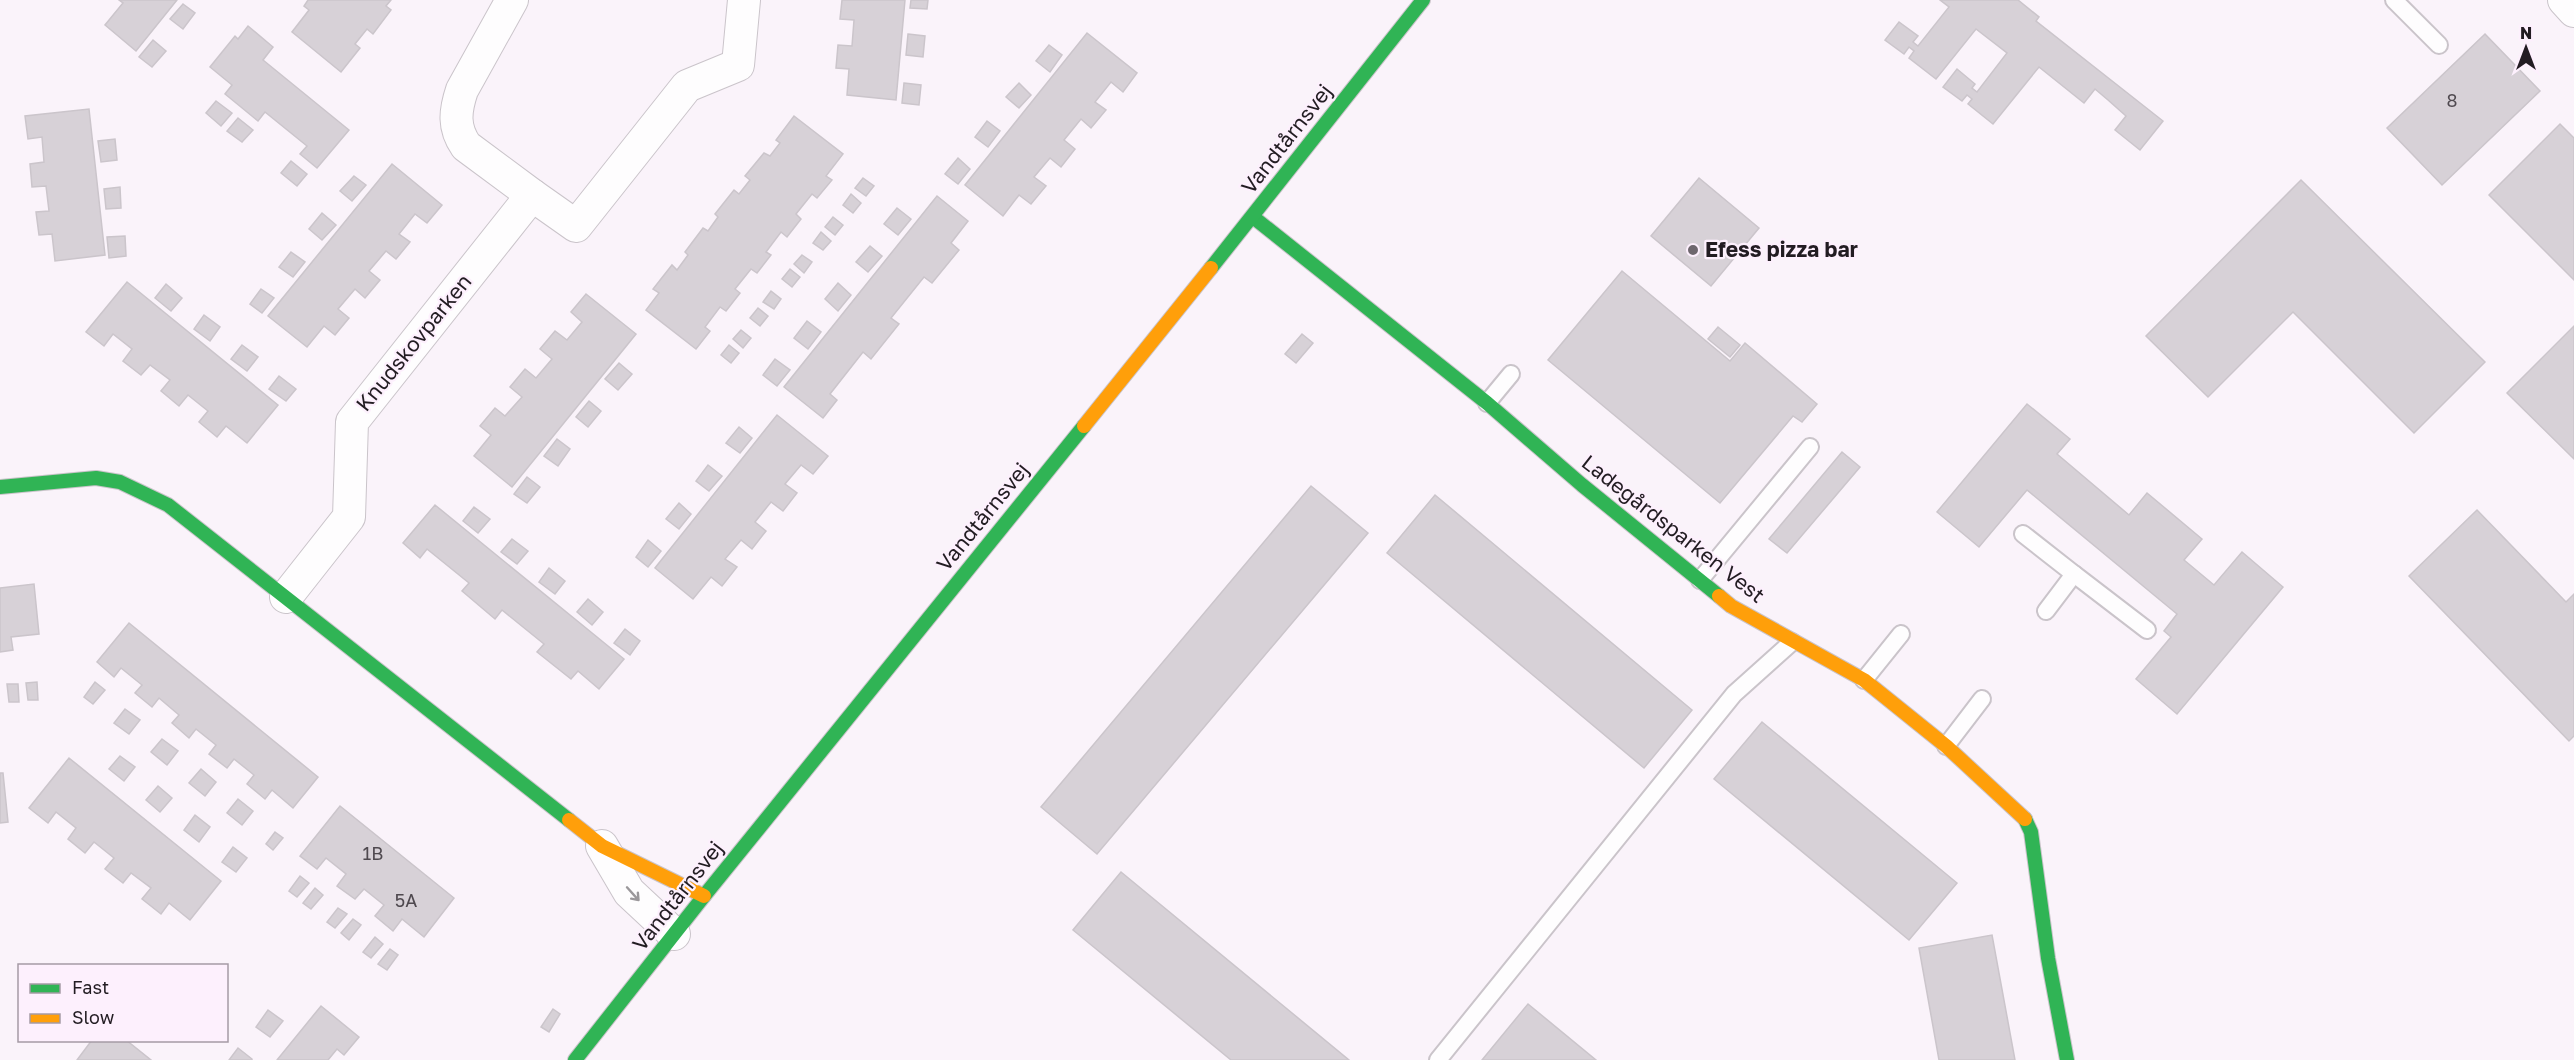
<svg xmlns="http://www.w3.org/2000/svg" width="2574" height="1060" font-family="'Golos Text',sans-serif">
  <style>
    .building { fill: #d7d1d7; stroke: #cbc5cb; stroke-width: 1.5 }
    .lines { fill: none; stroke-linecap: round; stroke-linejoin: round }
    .lane-casing { stroke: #cac4ca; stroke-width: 20 }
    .street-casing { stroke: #cac4ca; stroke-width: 34 }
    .fast-casing { stroke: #cac4ca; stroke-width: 16 }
    .slow-casing { stroke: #cac4ca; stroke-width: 16 }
    .lane { stroke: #fefdfe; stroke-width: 16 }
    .street { stroke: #fefdfe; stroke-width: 32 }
    .fast { stroke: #30b455; stroke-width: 14 }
    .slow { stroke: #ff9f0a; stroke-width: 14 }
    .oneway { stroke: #9b989b }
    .poi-dot { fill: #6e676e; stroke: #fdf0fd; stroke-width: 2 }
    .labels { text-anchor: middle; stroke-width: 4.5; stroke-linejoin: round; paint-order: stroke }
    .number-label { font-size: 18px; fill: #4f494f }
    .street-label { font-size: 21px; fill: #221c22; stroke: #fdf0fd }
    .poi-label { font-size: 21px; font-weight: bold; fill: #221c22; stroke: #fdf0fd; text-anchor: start }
  </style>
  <rect width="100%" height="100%" fill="#faf3fa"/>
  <g class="building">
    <polygon points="119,0 177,0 136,51 105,25 123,3"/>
    <polygon points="308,0 391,0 386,6 391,10 373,34 367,29 355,44 360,48 341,72 292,32 309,10 304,6"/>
    <polygon points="842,0 905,0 896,100 847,95 849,69 836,68 838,45 852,46 854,20 840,19"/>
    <polygon points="911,0 928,0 927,9 910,8"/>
    <polygon points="1940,0 2018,0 2039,17 2036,21 2163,121 2140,150 2115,130 2126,116 2108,100 2095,89 2084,103 2039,67 1993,124 1968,104 1972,99 1967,95 1962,101 1943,87 1957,69 1975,84 1972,88 1977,92 2007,53 1976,29 1936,79 1909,58 1914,51 1909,47 1904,54 1885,40 1899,22 1918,36 1913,42 1918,46 1949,7"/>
    <polygon points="183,4 195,13 183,29 170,19"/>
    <polygon points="248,26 273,47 263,60 349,130 317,168 300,154 307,146 265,112 258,121 225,94 232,85 210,67 235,36 238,39"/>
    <polygon points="1087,33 1137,73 1123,92 1111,82 1095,102 1106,110 1091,128 1081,119 1064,140 1075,149 1061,167 1050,158 1034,177 1046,186 1031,204 1019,195 1003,216 965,185"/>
    <polygon points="908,34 925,36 923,57 906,55"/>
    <polygon points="2485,34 2540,91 2442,185 2387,128"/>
    <polygon points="153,40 166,51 152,67 139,57"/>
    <polygon points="1049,45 1062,55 1050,72 1036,61"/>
    <polygon points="904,83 921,85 919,105 902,103"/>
    <polygon points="1019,83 1031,95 1019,108 1006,97"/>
    <polygon points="216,101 232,113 221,126 206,113"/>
    <polygon points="89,109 105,255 55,261 52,234 39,235 36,212 49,211 46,186 32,187 30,164 44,162 42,137 28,139 25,116"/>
    <polygon points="794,116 843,154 826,176 832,180 817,198 812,194 796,214 801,219 787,237 781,232 766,252 771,255 757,273 751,269 735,289 740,293 726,311 720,307 705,327 710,331 696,349 646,310 659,293 653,289 672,265 677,270 688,255 685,252 703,228 708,231 718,217 715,214 734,190 739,194 750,180 745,176 764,153 770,156 780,143 776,140"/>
    <polygon points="238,118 253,130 242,142 227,131"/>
    <polygon points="987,121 1000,131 988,147 975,137"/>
    <polygon points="2560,124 2574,138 2574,280 2489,195"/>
    <polygon points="115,139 117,160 101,162 98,141"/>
    <polygon points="958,158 970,169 958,184 945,174"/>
    <polygon points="291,161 307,174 297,186 281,173"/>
    <polygon points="392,164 442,205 427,223 415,214 399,234 410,242 396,259 386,251 369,271 380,280 365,298 355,289 338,309 349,318 335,335 324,326 307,347 268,316"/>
    <polygon points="354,176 366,185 352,201 340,191"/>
    <polygon points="863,178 874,186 866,196 855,188"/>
    <polygon points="1699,178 1759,228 1711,286 1651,236"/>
    <polygon points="2301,180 2485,362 2414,433 2293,312 2208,397 2146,336"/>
    <polygon points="120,187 121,208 106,209 104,189"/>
    <polygon points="851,194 861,203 853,213 843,205"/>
    <polygon points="937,196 968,221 951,243 959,250 932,283 924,277 891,318 899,324 871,359 863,352 830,394 837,400 823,418 784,387"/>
    <polygon points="897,208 911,219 898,235 884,224"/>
    <polygon points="322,213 336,225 322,240 309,229"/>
    <polygon points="833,217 843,225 835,235 825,227"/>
    <polygon points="821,232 831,241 823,250 813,243"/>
    <polygon points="125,236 126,256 109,258 107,237"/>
    <polygon points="870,246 882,256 868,272 856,262"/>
    <polygon points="291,252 305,262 293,277 279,267"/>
    <polygon points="802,255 812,262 804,273 794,264"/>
    <polygon points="790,269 800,277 792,287 782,279"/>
    <polygon points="1622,271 1730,361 1745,343 1817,404 1802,422 1793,416 1720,503 1548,360"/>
    <polygon points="127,282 278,405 247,443 226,426 217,437 199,422 208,411 188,395 179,406 161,391 170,380 150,365 141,375 123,361 132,349 113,334 104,346 86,332"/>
    <polygon points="838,283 851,295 838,311 825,299"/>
    <polygon points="166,284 182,298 171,311 155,298"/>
    <polygon points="261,289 274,298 262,313 250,304"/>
    <polygon points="771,291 781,299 774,309 763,302"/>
    <polygon points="586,294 636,334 512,487 474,456 491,435 480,426 495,408 505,416 522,397 510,387 525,369 536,378 552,359 540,349 555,331 567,340 582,322 571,312"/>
    <polygon points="758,308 768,316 760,326 750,318"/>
    <polygon points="204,315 220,327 210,341 194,329"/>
    <polygon points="807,321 821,332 808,349 794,338"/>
    <polygon points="2574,326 2574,459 2507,393"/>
    <polygon points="1718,327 1740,345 1730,357 1708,339"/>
    <polygon points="741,330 751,338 743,348 733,339"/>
    <polygon points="1302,334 1313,343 1296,363 1285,354"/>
    <polygon points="242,345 258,357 247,371 231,359"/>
    <polygon points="729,345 739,353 731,363 721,355"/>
    <polygon points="775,359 790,370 777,386 763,375"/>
    <polygon points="619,363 632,374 618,390 605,379"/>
    <polygon points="279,376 296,389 286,401 269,389"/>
    <polygon points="589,401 601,411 588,427 576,417"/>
    <polygon points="2027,404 2070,439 2057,454 2129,515 2147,493 2202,539 2184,560 2214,585 2242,552 2283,587 2177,714 2136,679 2171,637 2164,631 2177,614 2027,490 1979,547 1937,512"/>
    <polygon points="777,415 828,456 813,474 801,465 785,484 797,493 783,511 771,502 755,522 766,531 752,549 741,540 725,559 737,567 722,586 711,577 693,599 655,568"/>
    <polygon points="739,427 752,438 740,453 726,443"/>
    <polygon points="557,439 570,449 558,466 544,456"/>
    <polygon points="1842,452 1860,467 1787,553 1769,539"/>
    <polygon points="708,465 722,476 709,491 696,481"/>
    <polygon points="527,477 540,487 527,503 514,494"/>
    <polygon points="1311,486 1368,533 1097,854 1041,807"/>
    <polygon points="1435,495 1692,710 1644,768 1387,553"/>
    <polygon points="679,503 691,514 679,529 666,519"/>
    <polygon points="435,505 624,659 599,689 578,671 571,679 537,652 544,644 502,610 495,619 462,591 469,583 427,549 420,558 403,543"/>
    <polygon points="474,507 490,519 478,533 463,521"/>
    <polygon points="2477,510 2566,602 2574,594 2574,736 2569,741 2409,576"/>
    <polygon points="512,539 528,551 517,564 501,552"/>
    <polygon points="648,540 661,551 648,567 636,557"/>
    <polygon points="549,568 565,581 555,594 539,582"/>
    <polygon points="34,584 39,634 11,637 13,650 0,652 0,588"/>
    <polygon points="588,599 603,612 592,625 577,612"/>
    <polygon points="129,623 318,777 293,808 272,790 265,799 247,784 254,775 234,759 227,768 209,754 216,745 196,729 189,738 172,723 179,715 159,698 152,707 135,693 142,685 121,668 114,677 97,662"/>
    <polygon points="625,629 640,641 630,655 614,643"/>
    <polygon points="37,682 38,700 28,700 26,683"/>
    <polygon points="95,682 105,690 93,704 84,697"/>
    <polygon points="7,684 18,684 19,702 9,702"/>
    <polygon points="125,709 140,720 129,734 114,723"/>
    <polygon points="1762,722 1957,883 1909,940 1714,779"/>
    <polygon points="162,739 178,751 167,765 151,752"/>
    <polygon points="120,756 135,767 124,781 109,769"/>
    <polygon points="69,758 221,881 190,920 169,903 161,914 142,899 151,888 131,873 123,883 105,869 114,858 94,842 85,853 68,839 76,828 56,812 48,823 29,808"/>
    <polygon points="201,769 216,782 205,796 189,783"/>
    <polygon points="0,773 3,773 8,822 0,823"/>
    <polygon points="158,786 172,798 160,812 146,800"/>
    <polygon points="238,799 253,811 242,825 227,813"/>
    <polygon points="340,806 454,898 424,937 402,919 393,931 375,916 384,905 364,889 355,899 337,886 346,874 326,858 317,869 300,856"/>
    <polygon points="195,815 210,827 199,842 184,830"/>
    <polygon points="275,832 283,838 273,850 266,844"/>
    <polygon points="233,847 247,858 236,872 222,862"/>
    <polygon points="1121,872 1349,1060 1231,1060 1073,930"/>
    <polygon points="300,876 309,883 297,897 289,891"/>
    <polygon points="315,888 323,895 311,909 303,903"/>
    <polygon points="338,908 347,914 335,928 327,922"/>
    <polygon points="353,919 361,925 349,940 341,933"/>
    <polygon points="1992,935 2015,1060 1939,1060 1919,948"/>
    <polygon points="375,937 383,944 371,958 363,952"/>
    <polygon points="390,949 398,955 387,970 378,964"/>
    <polygon points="1528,1004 1596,1060 1482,1060"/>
    <polygon points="321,1006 359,1037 344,1055 337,1049 328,1060 277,1060"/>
    <polygon points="553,1009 560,1014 549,1032 541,1027"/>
    <polygon points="268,1010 283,1021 270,1037 256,1027"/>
    <polygon points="92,1040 126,1040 151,1060 77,1060"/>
    <polygon points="238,1048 252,1059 252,1060 229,1060"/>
  </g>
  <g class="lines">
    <g class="lane-casing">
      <g id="lane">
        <polyline points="2394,0 2439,45"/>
        <polyline points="1487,403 1511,374"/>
        <polyline points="2023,534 2074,574 2046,611"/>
        <polyline points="2074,574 2147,630"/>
        <polyline points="1700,580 1810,447"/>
        <polyline points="1864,680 1901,634"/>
        <polyline points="1946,746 1982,699"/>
        <polyline points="1438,1060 1734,694 1792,642"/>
      </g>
    </g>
    <g class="street-casing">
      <g id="street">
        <path d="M512,0L462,90C455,111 453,127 466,146L532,195"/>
        <polyline points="2564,0 2574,11"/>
        <polyline points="286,597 349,517 352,422 532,195 576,226 687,86 738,65 744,0"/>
        <polyline points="602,846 629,892 674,934"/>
      </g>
    </g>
    <g class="fast-casing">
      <g id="fast">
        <polyline points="1253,217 1487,403 1582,485 1719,596"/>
        <polyline points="1211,268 1423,0"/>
        <polyline points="0,487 96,478 120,482 168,505 569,820"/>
        <polyline points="2025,819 2031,832 2048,958 2067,1060"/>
        <polyline points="575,1060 704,896 1084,426"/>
      </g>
    </g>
    <g class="slow-casing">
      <g id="slow">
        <polyline points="1084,426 1211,268"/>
        <polyline points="1719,596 1731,606 1864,680 1946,746 2025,819"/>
        <polyline points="569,820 602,846 704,896"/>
      </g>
    </g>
    <use href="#lane" class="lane"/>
    <use href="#street" class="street"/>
    <use href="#fast" class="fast"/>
    <use href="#slow" class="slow"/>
  </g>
  <defs><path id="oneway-shaft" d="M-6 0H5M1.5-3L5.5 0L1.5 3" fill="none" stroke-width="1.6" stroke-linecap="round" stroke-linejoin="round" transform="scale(1.5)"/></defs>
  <use class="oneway" href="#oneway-shaft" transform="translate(633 894) rotate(48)"/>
  <circle class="poi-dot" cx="1693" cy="250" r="6"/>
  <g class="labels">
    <g class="number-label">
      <text x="2452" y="107">8</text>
      <text x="373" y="860">1B</text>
      <text x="406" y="907">5A</text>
    </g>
    <g class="street-label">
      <text transform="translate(1287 139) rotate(-52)" y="7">Vandtårnsvej</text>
      <text transform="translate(414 343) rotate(-51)" y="7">Knudskovparken</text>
      <text transform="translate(983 517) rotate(-51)" y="7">Vandtårnsvej</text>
      <text transform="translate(1673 529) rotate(38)" y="7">Ladegårdsparken Vest</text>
      <text transform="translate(678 896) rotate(-52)" y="7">Vandtårnsvej</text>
    </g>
    <g class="poi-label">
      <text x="1705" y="257">Efess pizza bar</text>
    </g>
  </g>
  <rect x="18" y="964" width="210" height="78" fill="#fdf0fd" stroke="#a59ba5" stroke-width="1.5"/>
  <rect x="30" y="984" width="30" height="9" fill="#30b455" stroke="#a59ba5" stroke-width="1.5"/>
  <text x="72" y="994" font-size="18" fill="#221c22">Fast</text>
  <rect x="30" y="1014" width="30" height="9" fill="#ff9f0a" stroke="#a59ba5" stroke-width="1.5"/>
  <text x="72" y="1024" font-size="18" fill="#221c22">Slow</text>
  <g transform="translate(2526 48)" stroke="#fdf0fd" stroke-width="4.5" paint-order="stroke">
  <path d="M0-4.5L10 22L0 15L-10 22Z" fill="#221c22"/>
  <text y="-9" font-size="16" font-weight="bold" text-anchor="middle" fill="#221c22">N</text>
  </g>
</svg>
